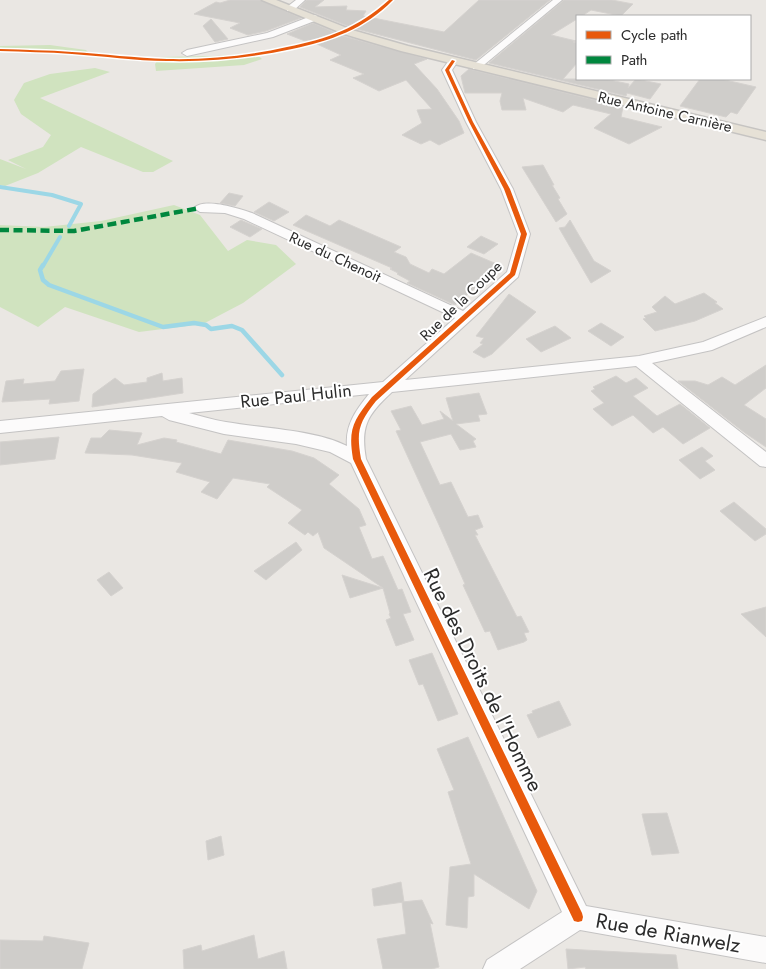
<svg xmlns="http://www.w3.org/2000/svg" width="766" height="969" font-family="Jost,sans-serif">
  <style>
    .green { fill: #d0e3bf }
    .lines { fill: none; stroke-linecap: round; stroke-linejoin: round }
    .stream-far1 { stroke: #9cd7e6; stroke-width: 4 }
    .stream { stroke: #9cd7e6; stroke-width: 4.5 }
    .building { fill: #cfcdca; stroke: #d5d2cf }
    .minor-casing { stroke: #c4c3c3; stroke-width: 2 }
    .major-casing { stroke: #c6c4c2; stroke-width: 3 }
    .minor { fill: #fcfbfb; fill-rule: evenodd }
    .major { fill: #e6e1d6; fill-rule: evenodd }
    .quiet { stroke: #00873e; stroke-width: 4.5; stroke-dasharray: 9 4.5; stroke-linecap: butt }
    .cycleway-casing { stroke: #fff; stroke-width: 3 }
    .cycleway { fill: #e8590c; fill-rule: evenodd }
    .labels { text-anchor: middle; stroke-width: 4; stroke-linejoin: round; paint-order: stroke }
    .far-street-label { font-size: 15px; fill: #2c2c2c; stroke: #fff }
    .street-label { font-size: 18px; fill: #2c2c2c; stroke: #fff }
    .near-street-label { font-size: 21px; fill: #2c2c2c; stroke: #fff }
  </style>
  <rect width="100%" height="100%" fill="#eae7e3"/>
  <g class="green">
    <polygon points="50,45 86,50 88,52 0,50 0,46"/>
    <polygon points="255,53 262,59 244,65 156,71 155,64 160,57 216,56"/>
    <polygon points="95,68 110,72 40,98 173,161 153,172 143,172 81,147 38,173 5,186 0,185 0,159 26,169 8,160 43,147 51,135 21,114 14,100 24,83 50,74"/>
    <polygon points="174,205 200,215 228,251 247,240 276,245 296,264 243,303 203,324 139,332 65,307 38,327 0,307 0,225 44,227 101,221"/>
  </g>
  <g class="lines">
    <g class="stream-far1">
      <polyline points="0,187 52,195 81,204 69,226"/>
      <polyline points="43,266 60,237"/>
    </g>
    <polyline class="stream" points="43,265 40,270 43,280 49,285 163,327 194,323 206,325 211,329 232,326 242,330 282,375"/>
  </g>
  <g class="building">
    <polygon points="230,0 260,0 301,18 266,31 248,35 230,28 240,23 194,14 216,2 220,3"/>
    <polygon points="307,0 324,0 315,7 347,6 346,10 366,11 363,16 444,32 479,0 550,0 476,60 353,28 300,7"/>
    <polygon points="564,0 612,0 633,4 621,16 591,10 582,16 577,16 577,19 551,35 576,41 573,42 577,43 577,63 563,79 605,79 629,84 628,88 636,79 661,84 650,99 627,93 626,96 489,63"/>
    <polygon points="211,19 228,39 215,42 203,26"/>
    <polygon points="313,23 343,36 427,59 414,64 437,89 459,121 464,133 439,145 430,140 421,144 402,135 422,123 417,110 432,109 406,80 379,91 353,78 364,74 330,60 341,55 308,40 305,41 287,34"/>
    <polygon points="469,69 623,107 621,117 662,127 629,144 594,128 611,114 573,105 563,112 523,98 526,110 502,110 500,101 502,93 465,93 461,76"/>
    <polygon points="700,79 721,79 756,87 737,114 731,112 726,117 680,106"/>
    <polygon points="543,165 554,185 552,185 560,198 558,199 567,214 556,222 522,167"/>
    <polygon points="229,193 243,196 235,206 220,203"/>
    <polygon points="269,202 289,212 274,221 254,212"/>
    <polygon points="306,215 330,226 339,220 401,247 394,252 406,257 410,264 429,273 432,269 444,274 471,253 499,265 495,268 498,269 455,305 407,283 410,281 397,274 398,273 390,269 392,268 293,225"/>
    <polygon points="241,220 243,221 262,229 250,237 230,227"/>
    <polygon points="570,220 594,261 611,271 591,283 559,228 565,227"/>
    <polygon points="481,236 498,244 484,254 467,247"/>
    <polygon points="704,293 717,302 715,303 723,309 695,321 655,331 643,319 646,318 644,316 657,312 652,307 665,296 675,304"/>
    <polygon points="509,294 536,312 492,354 484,358 473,352 483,344 480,343 484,338 476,336"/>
    <polygon points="601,323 624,337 611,346 588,331"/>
    <polygon points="555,326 571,338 541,352 526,339"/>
    <polygon points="766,365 766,388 744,405 766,419 766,447 745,433 678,381 695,381 708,385 722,377 735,385"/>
    <polygon points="84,369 79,401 49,404 50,399 2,402 6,381 24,379 23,384 55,381 61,371"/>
    <polygon points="162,373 163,381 182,378 183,393 92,407 93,394 115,378 124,385 147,382 147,378"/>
    <polygon points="616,376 626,383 636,378 648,388 633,396 657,416 680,404 710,428 683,444 663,427 653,433 633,415 612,426 593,409 604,403 591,391 595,389 593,387"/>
    <polygon points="479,393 487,414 478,415 480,421 456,424 476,439 473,441 476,447 460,450 451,434 420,442 440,485 451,482 468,517 478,515 483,527 475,530 478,535 475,535 517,617 521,616 529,632 524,633 527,640 524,642 498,650 490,631 485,632 463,585 465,584 439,525 396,431 401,430 391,411 411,406 422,425 444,419 440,411 453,421 446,398"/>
    <polygon points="109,430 142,433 137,445 164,438 177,440 176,442 221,454 228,440 292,451 314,458 339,475 329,484 359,509 366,525 359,527 372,559 383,556 398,590 402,589 411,612 403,614 414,640 396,646 386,620 391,618 389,614 390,613 383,588 350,598 342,575 383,588 324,548 318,532 313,536 308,532 305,535 288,523 302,510 267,487 270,484 233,478 217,499 201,492 210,482 176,472 182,463 132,455 85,453 91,438 101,438"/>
    <polygon points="59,437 55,459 0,465 0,442"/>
    <polygon points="702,447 713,456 705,461 715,470 700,479 679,460"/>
    <polygon points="734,502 766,529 766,534 755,541 720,511"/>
    <polygon points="296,542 302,550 266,580 254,571"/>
    <polygon points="109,572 123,588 111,596 97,580"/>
    <polygon points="766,607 766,637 741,614"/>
    <polygon points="432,653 458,714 438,721 423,684 419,685 409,660"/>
    <polygon points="559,701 571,725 538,738 527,715 533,713 532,711"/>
    <polygon points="468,737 537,891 529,909 474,874 474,896 468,897 467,928 446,925 450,867 471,864 448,792 454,790 437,749"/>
    <polygon points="667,813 679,853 652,855 642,814"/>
    <polygon points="221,836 224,855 208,860 206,841"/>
    <polygon points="401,882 404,902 374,906 372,889"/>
    <polygon points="422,900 433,924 430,923 439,967 432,969 383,969 377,939 406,934 402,902"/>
    <polygon points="254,935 258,959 284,951 287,969 184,969 183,950 201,945 202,951"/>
    <polygon points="44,936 89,943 82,969 0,969 0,940 43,941"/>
    <polygon points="566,949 676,955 678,969 586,969 585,967 568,969"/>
  </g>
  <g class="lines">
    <g class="minor-casing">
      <g id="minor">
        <polygon points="296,0 305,0 293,11 287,11 287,7"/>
        <polygon points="553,0 562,0 479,69 473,69 473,65"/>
        <polygon points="314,15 317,16 317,20 273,37 187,56 182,53 187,50 267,33"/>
        <path d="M453,58L458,61L452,70L476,122L513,189L530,234L518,277L405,380L639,356L703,342L766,317V327L712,350L652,363L766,452V467L760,466L636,366L392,392C368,414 360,426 366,459L586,906L766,937V963L580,930L520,969H483L487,960L562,912L351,463L330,452L296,444L224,434L169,420L162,416L0,433V421L383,382L455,318L244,219L225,213L200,212L194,208C204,197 240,209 252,213L463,311L507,272L518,234L501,189L466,122L442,70L450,59ZM369,394C356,410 345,425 347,446C317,430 260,428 226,422C214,420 201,416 189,413Z"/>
      </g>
    </g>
    <g class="major-casing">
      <polygon id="major" points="262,0 276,0 352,30 408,46 766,132 766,140 401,51 344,34"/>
    </g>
    <use href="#minor" class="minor"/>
    <use href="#major" class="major"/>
    <polyline class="quiet" points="0,230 74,231 200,208"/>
    <g class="cycleway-casing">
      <g id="cycleway">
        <path d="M389,0H393C365,29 330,41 292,49C251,58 209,62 167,61C135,61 104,56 72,54C48,52 24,52 0,51V49C24,50 48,50 72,52C104,54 135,58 167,59C207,60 248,56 287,47C328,39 358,28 389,0Z"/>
        <path d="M452,60L455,61L449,70L473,122L510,189L527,234L515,275L376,401C359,423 356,430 361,459L582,913L583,917L582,921L578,922L574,921L353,459C348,429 353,421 372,397L510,273L521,234L504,189L469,122L445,70Z"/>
      </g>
    </g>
    <use href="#cycleway" class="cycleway"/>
  </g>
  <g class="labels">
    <g class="far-street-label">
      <text transform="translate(665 112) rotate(13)" y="5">Rue Antoine Carnière</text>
      <text transform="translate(335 257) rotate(25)" y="5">Rue du Chenoit</text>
      <text transform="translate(461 301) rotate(-44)" y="5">Rue de la Coupe</text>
    </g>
    <g class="street-label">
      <text transform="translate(296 396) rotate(-6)" y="6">Rue Paul Hulin</text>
    </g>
    <g class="near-street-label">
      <text transform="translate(483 680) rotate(64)" y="7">Rue des Droits de l'Homme</text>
      <text transform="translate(668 933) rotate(10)" y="7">Rue de Rianwelz</text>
    </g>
  </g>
  <rect x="576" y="15" width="175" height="65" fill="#ffffff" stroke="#ababab"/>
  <rect x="586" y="31" width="25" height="8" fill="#e8590c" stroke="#ababab"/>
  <text x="621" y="40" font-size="15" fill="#2c2c2c">Cycle path</text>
  <rect x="586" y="56" width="25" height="8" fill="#00873e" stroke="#ababab"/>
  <text x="621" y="65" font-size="15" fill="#2c2c2c">Path</text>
</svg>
